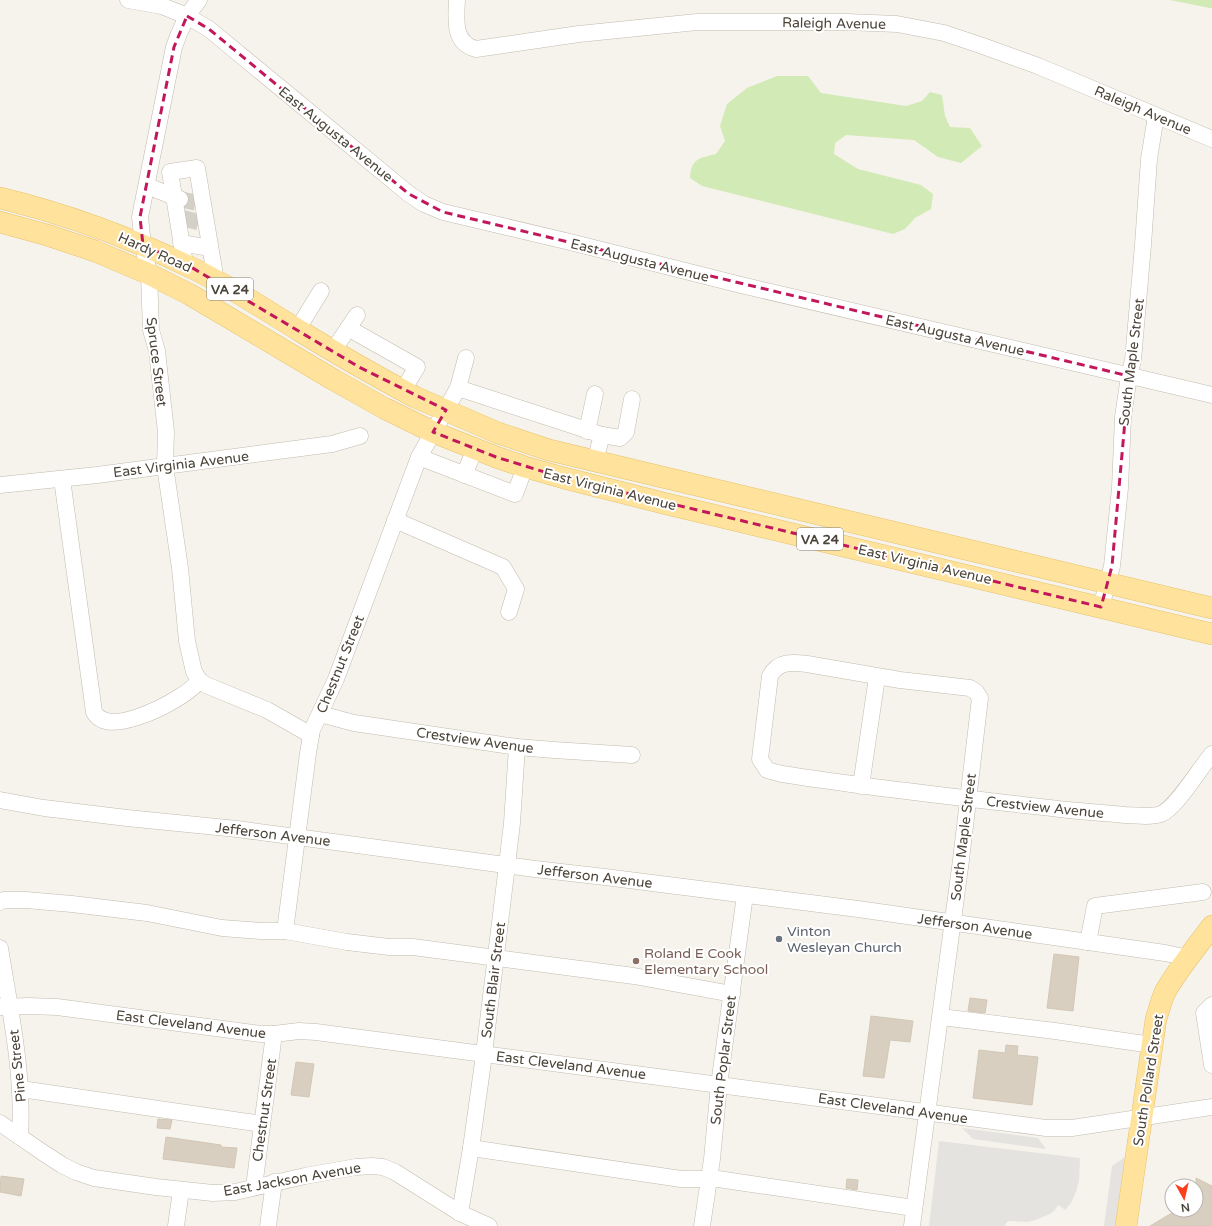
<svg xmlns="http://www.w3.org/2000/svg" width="1212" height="1226" font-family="'Varela Round',sans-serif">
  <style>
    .green { fill: #d2eab5 }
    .parking { fill: #e5e3e0 }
    .building { fill: #d8cfc1; stroke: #d3c7b4 }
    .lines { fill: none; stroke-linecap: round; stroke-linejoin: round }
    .minor-tunnel { stroke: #d4d0c8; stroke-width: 16; stroke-dasharray: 16 8; stroke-linecap: butt }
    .minor-casing { stroke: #c2bbae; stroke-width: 17 }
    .major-casing { stroke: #e6c16a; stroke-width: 22 }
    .minor { stroke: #fff; stroke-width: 16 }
    .major { stroke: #ffe39c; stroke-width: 21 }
    .marked { fill: none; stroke: #c2185b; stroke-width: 3; stroke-dasharray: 8 5; stroke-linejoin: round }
    .worship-dot { fill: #6b7280; stroke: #fff; stroke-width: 1.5 }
    .education-dot { fill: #8d6e63; stroke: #fff; stroke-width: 1.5 }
    .labels { text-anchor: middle; stroke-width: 4; stroke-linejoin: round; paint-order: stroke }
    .shield { fill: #fff; stroke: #817c74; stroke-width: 1 }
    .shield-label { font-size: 13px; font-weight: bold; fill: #4b4439 }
    .street-label { font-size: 14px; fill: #4b4439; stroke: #fff }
    .worship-label { font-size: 14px; fill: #5b616d; stroke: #fff; text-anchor: start }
    .education-label { font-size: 14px; fill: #785e54; stroke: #fff; text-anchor: start }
  </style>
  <rect width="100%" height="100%" fill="#f6f3ec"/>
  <g class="green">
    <polygon points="1170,0 1212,0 1212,8 1210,8"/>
    <path d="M777,76H808L821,93L906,106L922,101L930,92L942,95L945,116L950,127L970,128L982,146L961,163L938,157L914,140L846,135L835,143L834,154L858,169L921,185L933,194L931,209L915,218L905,229L893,234L702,186L690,178C691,158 700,158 716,154L725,141L720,126L727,104L747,88Z"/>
  </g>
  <g class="parking">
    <polygon points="962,1128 1038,1138 1046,1149 973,1139"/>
    <polygon points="939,1141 1080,1158 1079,1181 1076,1192 1071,1203 1065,1210 1058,1205 1055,1210 1050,1214 1035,1220 1028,1222 1008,1221 1004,1226 929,1226"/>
    <polygon points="1125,1157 1115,1226 1104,1226 1112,1166"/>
  </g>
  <g class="building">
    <polygon points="1054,954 1079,957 1073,1011 1047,1008"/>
    <polygon points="970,998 987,1000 985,1013 968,1011"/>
    <polygon points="871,1016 913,1021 910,1042 890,1040 884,1078 863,1076"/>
    <polygon points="1006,1045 1018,1046 1017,1055 1038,1057 1032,1105 973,1098 979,1050 1005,1053"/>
    <polygon points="296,1062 314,1064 309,1097 291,1095"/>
    <polygon points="158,1119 172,1120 170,1129 157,1128"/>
    <polygon points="166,1137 221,1145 221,1147 237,1148 234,1168 163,1159"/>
    <polygon points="1,1176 24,1179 21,1196 0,1192"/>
    <polygon points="1196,1178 1212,1186 1212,1226 1150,1226 1177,1210 1196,1210"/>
    <polygon points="847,1179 858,1180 857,1190 846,1188"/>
  </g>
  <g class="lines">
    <g class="minor-tunnel">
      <polyline points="180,199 197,203"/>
      <polyline points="183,218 201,223"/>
    </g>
    <g class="minor-casing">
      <g id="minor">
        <polyline points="128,0 162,6 187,16 209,29 409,194 424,204 443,212 570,242 741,285 1212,395"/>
        <path d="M199,0C187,14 180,29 174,47L140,217L143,245L149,274L151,330L157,351L166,432L165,466L180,568L187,641L194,672L200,681L206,685L267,710L311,735"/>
        <path d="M457,0C456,20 453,43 476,49L579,34L697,22H847L897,24L944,33L980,45L1038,66L1212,139"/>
        <polyline points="147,186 180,199"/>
        <polyline points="181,243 210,248"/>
        <polyline points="185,264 170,172 197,168 216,281"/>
        <polyline points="348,328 417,367 403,390"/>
        <polyline points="297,330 321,291"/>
        <polyline points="333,351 357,315"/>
        <polyline points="458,388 466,358"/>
        <polyline points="587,431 595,394"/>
        <polyline points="602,435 620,438 626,432 632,399"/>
        <polyline points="419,457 515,494 525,467"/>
        <polyline points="464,475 475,449"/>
        <path d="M62,479L94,712C108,737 164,707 181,696C188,692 194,686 200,681"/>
        <polyline points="0,485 97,475 332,444 360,436"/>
        <polyline points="395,520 503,567 516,589 509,612"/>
        <polyline points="1101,607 1112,566 1120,488 1123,417 1129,376 1133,360 1143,245 1149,159 1156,116"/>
        <polyline points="320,714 354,723 517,747 554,750 632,755"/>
        <polyline points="861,786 877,677"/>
        <polyline points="0,800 44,808 127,818 237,829 535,869 605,877 858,909 1165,953 1189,958"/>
        <polyline points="0,902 4,900 26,900 72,904 147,913 222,928 261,931 285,931 347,942 389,947 413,947 634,976 732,994"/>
        <polyline points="285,931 308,753 312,730 336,679 419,457 458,388 602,435 595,461"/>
        <polyline points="1088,942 1095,906 1203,892"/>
        <path d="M0,948C10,1010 24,1074 20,1137"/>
        <polyline points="1212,1005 1204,1013 1212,1065"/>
        <polyline points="0,1007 29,1006 57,1007 261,1034 274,1034 299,1031 316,1032 1046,1128 1072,1128 1212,1107"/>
        <polyline points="941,1017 1055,1031 1152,1045"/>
        <polyline points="21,1089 262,1124"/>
        <polyline points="0,1123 42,1152 62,1165 76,1172 94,1178 156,1187 213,1193 235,1192 305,1176 356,1167 372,1166 383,1167 395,1172 460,1213 489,1226"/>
        <polyline points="471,1148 681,1179 718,1179 914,1208"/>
        <polyline points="254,1187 274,1034"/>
        <polyline points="460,1213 471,1148 483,1062 507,865 512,823 517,747"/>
        <polyline points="176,1226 181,1190"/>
        <polyline points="268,1226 274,1182"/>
        <polyline points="702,1226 712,1159 719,1085 745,895"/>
        <path d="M912,1226L961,860L980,698L976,692L970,688L900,680L807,664C792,662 778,661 770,676L760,759L767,770L782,774C877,789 972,799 1068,810C1087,812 1106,813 1125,815C1137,815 1150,818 1161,814C1177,807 1199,769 1212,754"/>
      </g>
    </g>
    <g class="major-casing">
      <g id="major">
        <path d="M0,198C66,214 129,237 190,267C228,285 264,309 300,331C337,354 376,376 415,397L498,433L549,450L1212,608"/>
        <polyline points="0,222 47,235 95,251 149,274 189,294 334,380 384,408 433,432 496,457 525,467 564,478 663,503 1212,634"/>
        <path d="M1126,1226L1156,1019C1159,1010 1161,1001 1165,992C1178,969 1196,948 1212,926"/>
      </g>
    </g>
    <use href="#minor" class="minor"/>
    <use href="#major" class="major"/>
  </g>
  <path class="marked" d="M187,16L209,29L409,194L443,212L1129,376L1112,566L1101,607L564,478L496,457L433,432L446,410L359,367L191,267L143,245L140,217L174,47Z"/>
  <circle class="worship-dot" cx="779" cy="939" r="4"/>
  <circle class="education-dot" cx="636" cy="961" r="4"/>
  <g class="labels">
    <g class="shield">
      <rect x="207" y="278" width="46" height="22" rx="3"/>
      <rect x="797" y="528" width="46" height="22" rx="3"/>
    </g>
    <g class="shield-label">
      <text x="230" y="294">VA 24</text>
      <text x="820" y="544">VA 24</text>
    </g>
    <g class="street-label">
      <text transform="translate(834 23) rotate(1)" y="5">Raleigh Avenue</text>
      <text transform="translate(1143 110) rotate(23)" y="5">Raleigh Avenue</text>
      <text transform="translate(336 134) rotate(39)" y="5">East Augusta Avenue</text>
      <text transform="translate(155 252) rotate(24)" y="5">Hardy Road</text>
      <text transform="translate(640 260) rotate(14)" y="5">East Augusta Avenue</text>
      <text transform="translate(955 335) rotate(13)" y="5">East Augusta Avenue</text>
      <text transform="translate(157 362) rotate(83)" y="5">Spruce Street</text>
      <text transform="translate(1131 362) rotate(-83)" y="5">South Maple Street</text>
      <text transform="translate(181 464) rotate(-7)" y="5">East Virginia Avenue</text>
      <text transform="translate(610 489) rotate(14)" y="5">East Virginia Avenue</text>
      <text transform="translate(925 564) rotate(13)" y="5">East Virginia Avenue</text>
      <text transform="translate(340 664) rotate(-68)" y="5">Chestnut Street</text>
      <text transform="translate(475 740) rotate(8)" y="5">Crestview Avenue</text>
      <text transform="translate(1045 807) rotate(6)" y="5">Crestview Avenue</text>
      <text transform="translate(273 834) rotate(7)" y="5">Jefferson Avenue</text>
      <text transform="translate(963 837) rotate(-83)" y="5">South Maple Street</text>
      <text transform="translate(595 876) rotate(7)" y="5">Jefferson Avenue</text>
      <text transform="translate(975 926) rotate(8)" y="5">Jefferson Avenue</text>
      <text transform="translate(493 980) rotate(-83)" y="5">South Blair Street</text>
      <text transform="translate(191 1024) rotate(7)" y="5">East Cleveland Avenue</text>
      <text transform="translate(723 1060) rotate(-83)" y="5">South Poplar Street</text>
      <text transform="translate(571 1065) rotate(7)" y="5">East Cleveland Avenue</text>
      <text transform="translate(17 1066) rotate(-96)" y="5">Pine Street</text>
      <text transform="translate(1148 1080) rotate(-81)" y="5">South Pollard Street</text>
      <text transform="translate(893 1108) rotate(8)" y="5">East Cleveland Avenue</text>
      <text transform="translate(264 1110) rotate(-82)" y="5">Chestnut Street</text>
      <text transform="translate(292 1179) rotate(-10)" y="5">East Jackson Avenue</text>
    </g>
    <g class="worship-label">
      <text x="787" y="936">Vinton<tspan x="787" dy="16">Wesleyan Church</tspan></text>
    </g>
    <g class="education-label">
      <text x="644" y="958">Roland E Cook<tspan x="644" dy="16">Elementary School</tspan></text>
    </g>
  </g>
  <g transform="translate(1184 1198) rotate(172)"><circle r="19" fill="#ffffff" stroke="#b7b4b0"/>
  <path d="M0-3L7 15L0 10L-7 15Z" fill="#fc3f1d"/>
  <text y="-6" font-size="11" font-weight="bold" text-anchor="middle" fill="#4b4439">N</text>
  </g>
</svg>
